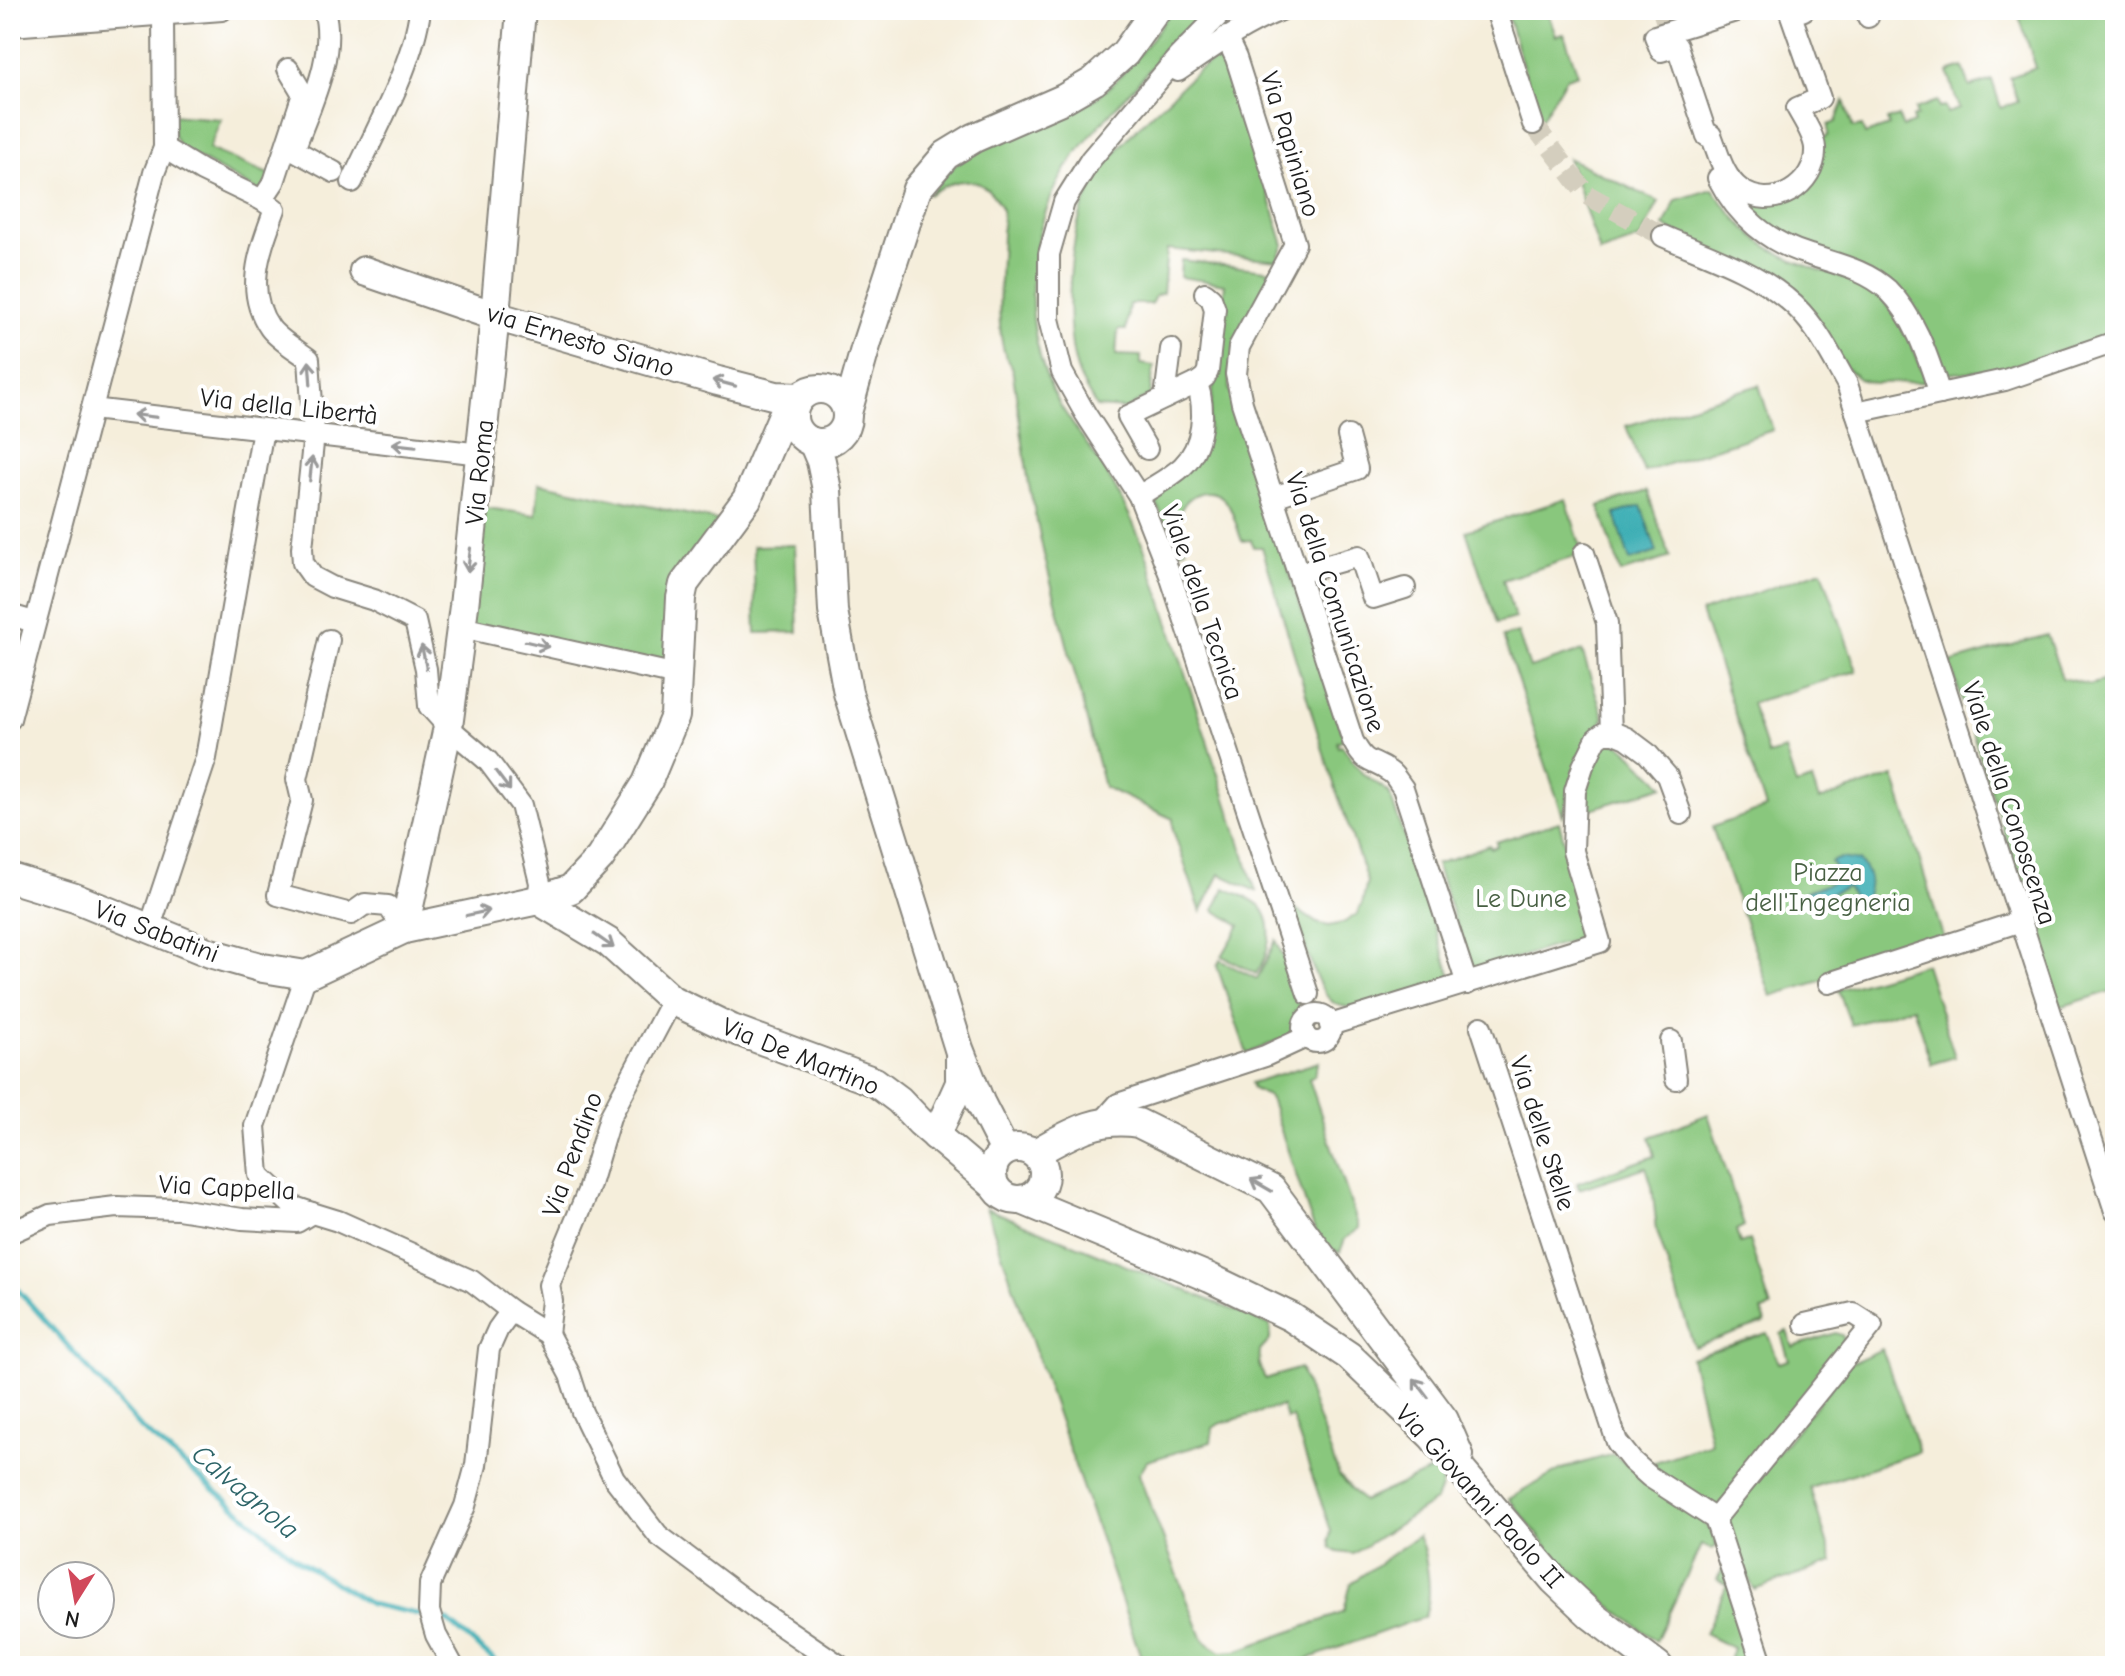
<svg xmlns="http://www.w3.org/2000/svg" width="2125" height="1676" font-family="'Comic Neue',sans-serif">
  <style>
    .green { fill: #89c77d; stroke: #52724c; stroke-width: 2 }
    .water { fill: #3badb4; stroke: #2c6468; stroke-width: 2 }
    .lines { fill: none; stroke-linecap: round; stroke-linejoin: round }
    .stream { stroke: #3badb4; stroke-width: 5 }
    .street-tunnel { stroke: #d4cebe; stroke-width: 20; stroke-dasharray: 20 10; stroke-linecap: butt }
    .street-casing { stroke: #88857c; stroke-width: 24 }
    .secondary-casing { stroke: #88857c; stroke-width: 32 }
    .street { stroke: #fff; stroke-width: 20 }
    .secondary { stroke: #fff; stroke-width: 28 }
    .oneway { stroke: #999 }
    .labels { text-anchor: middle; stroke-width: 8; stroke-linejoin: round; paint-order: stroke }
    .street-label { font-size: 26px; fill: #1c1c1c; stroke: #fff }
    .park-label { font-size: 26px; fill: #486043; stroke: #fff }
    .water-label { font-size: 28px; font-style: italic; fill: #2c6468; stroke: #fff }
  </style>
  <rect width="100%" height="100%" fill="#fff"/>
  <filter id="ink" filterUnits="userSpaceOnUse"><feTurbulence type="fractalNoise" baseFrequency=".0125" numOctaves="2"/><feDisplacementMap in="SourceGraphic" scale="16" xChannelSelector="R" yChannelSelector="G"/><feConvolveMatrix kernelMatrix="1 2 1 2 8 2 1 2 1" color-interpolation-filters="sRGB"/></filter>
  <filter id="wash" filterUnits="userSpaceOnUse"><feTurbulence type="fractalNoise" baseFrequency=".006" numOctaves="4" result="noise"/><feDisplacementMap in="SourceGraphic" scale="32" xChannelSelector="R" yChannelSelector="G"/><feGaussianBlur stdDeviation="1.8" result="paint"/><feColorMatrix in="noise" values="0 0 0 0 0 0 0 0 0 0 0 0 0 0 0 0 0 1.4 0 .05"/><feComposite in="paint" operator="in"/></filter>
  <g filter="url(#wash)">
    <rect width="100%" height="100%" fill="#f5eedb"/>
    <g class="green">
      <path d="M1172,10H1207L1181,38L1177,35L1155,58L1156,62C1130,93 1100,122 1076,154C1025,222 1017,329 1059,403C1073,427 1092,449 1107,474C1122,498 1134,524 1145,550L1256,891L1220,874L1201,912L1173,830V819L1104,787L1044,555L1029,485L1012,367C989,343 1005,245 1002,210C984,173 960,175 928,195C938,184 949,168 962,160C1000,135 1047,129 1086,105C1123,81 1146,45 1172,10Z"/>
      <polygon points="1506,10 1547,10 1556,36 1564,34 1578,74 1566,78 1542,118 1539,120"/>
      <polygon points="2017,10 2115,10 2115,334 2001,369 1945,374 1940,373 1918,320 1803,245 1763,224 1745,202 1792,192 1815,144 1828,135 1828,125 1836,122 1844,101 1853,128 1862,126 1865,134 1889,126 1887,120 1898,116 1903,127 1914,123 1912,118 1917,116 1915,109 1937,101 1939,108 1945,107 1947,113 1959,109 1948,72 1963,67 1970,87 1992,80 2001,108 2018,102 2010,77 2036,68"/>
      <path d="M1218,59L1227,66L1236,89L1284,245L1277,260L1167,249L1163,293L1155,296L1151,304H1129L1126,330H1118L1116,355L1141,356V364L1154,366L1150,395L1126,409L1096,407C1091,396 1083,386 1079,375C1063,336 1068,237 1086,200C1103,161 1134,129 1166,101C1181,88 1199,65 1218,59Z"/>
      <polygon points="171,115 221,119 209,149 273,176 262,193 181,149 174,136"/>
      <polygon points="1568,158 1659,202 1640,239 1600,253"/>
      <path d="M1713,189C1742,230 1760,248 1808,266C1831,275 1856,278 1877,295C1900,314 1913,347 1924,374V382L1874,383L1859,379L1846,368L1805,307L1664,226L1676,200Z"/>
      <path d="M1181,260L1275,271L1229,370V388L1344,739L1337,742L1338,747L1342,746L1362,773L1389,792L1452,979L1359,1007C1351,1007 1342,1008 1334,1003C1314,989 1302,932 1294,908L1317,923L1329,926L1343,923L1357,914L1362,904L1367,881L1325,757L1262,547H1253L1251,540L1242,541C1237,529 1233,509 1225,500C1208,482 1180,497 1179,519C1178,528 1184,540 1186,549L1177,552L1153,495L1208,432L1225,284L1180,277Z"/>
      <polygon points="1759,385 1773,430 1644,472 1626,426"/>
      <polygon points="539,483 724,522 683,575 675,678 466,634 480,507 536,515"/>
      <polygon points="1647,491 1670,557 1621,573 1599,506"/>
      <polygon points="1566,499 1583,554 1503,580 1515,618 1497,623 1466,531"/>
      <polygon points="795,545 798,632 756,633 753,546"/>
      <polygon points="1822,570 1857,671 1751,703 1768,755 1785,750 1796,785 1812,780 1819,800 1894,776 1945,943 1771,996 1712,827 1766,808 1701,612"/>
      <polygon points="1518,633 1530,668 1582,651 1604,718 1570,791 1563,816 1503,637"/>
      <polygon points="2047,635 2062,678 2090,685 2115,677 2115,990 2060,1007 1950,663"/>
      <polygon points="1607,740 1620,744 1664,786 1579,813 1579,804 1599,747"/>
      <polygon points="1559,822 1588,929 1583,937 1472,972 1436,864 1489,845 1491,848 1497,846 1496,842"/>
      <path d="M1225,888C1234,893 1253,898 1260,906C1277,925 1268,956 1256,974L1222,956L1240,925L1214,910Z"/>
      <path d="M1276,940C1288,968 1308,1003 1295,1033L1247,1054L1217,966L1220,960L1257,979Z"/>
      <polygon points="1925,964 1955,1057 1931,1064 1913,1007 1851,1025 1838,990"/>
      <polygon points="1319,1062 1314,1076 1309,1079 1359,1228 1345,1239 1340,1252 1320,1246 1271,1101 1268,1096 1253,1089 1251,1083"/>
      <polygon points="1708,1114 1744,1226 1736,1230 1740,1243 1749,1240 1771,1308 1762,1311 1765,1323 1694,1347 1657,1231 1652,1186 1646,1167 1579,1189 1577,1183 1655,1156 1650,1137"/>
      <path d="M986,1208L1270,1325V1340L1260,1351L1259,1365L1265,1379L1300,1368L1339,1475L1363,1501L1435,1469C1446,1480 1442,1487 1436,1500L1353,1554L1338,1552L1331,1548L1329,1541L1331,1531L1292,1417L1286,1419L1282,1406L1219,1424L1213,1428L1211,1442L1147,1461L1139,1474L1144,1489L1203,1640L1221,1652L1236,1651L1337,1615L1344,1611L1351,1583L1418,1536C1427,1553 1434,1600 1424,1617L1288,1666H1144Z"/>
      <polygon points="1787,1331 1793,1347 1835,1333 1842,1335 1846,1344 1717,1509 1659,1473 1652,1463 1711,1443 1691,1358 1767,1333 1779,1363 1789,1360 1781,1334"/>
      <polygon points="1882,1349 1919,1452 1810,1488 1833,1562 1754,1590 1723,1521 1849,1364"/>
      <polygon points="1613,1454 1703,1522 1712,1532 1717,1546 1712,1549 1701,1545 1656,1641 1605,1601 1551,1551 1509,1499 1562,1469"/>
      <polygon points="1724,1567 1756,1666 1739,1666 1729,1661 1733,1648 1705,1634 1727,1585 1717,1579"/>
    </g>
    <g class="water">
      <polygon points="1641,506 1657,552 1630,561 1615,514"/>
      <path d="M1840,858L1859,861C1873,875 1873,892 1859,905L1847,887L1810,901L1805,892L1842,879L1831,862Z"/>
    </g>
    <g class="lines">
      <g class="stream">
        <polyline points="10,1281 142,1429 299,1561 370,1604 426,1616"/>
        <polyline points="435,1618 448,1621 501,1666"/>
      </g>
    </g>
  </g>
  <g filter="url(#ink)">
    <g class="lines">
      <g class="street-tunnel">
        <polyline points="1662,10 1674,49"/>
        <polyline points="1533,124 1587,195 1663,236"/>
      </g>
      <g class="street-casing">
        <g id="street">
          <path d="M324,10C337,56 309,107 294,150L334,172"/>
          <polyline points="1224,10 1178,57 1091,159 1064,202 1049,254 1049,319 1062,372 1085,413 1139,496 1170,575 1308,994"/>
          <polyline points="1496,10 1533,124"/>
          <path d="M1739,10L1655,36L1661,51L1677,46L1707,136L1711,135C1719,155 1723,176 1740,189C1772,213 1817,185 1815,148C1814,135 1803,119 1797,108L1820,98L1791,15L1804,10"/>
          <polyline points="1866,10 1868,17"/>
          <polyline points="10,26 222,10"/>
          <path d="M1226,37L1236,58L1295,244L1239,347L1236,374L1242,403L1353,741C1366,766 1370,758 1390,772C1395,775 1399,783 1403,788L1467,984"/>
          <path d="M1178,71C1212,48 1243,25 1281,10"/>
          <path d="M164,148L202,171L262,200L275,209C261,248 243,290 270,328C279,340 297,350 309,359L314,434L302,548L303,563L313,577L332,587L374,600L415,621L426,669L429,706L448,727L488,761L521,805L540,883L538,900"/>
          <path d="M1718,178C1737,216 1769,243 1810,255C1837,264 1866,270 1888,290C1916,318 1928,358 1940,394"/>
          <path d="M352,182C374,133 414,63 420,10"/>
          <polyline points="262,200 274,182 303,94 288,69"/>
          <path d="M1663,236C1704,254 1751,269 1786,298C1814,320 1830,354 1847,384L2115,1211"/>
          <polyline points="1165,398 1171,349"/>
          <polyline points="92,409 481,454"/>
          <polyline points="1856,412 2005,380 2115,342"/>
          <polyline points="1147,449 1128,416 1197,383 1205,377 1208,371 1215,309 1211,298 1205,293"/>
          <path d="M1139,496C1152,487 1170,478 1182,467C1204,446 1206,410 1197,383"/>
          <polyline points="1274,497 1357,469 1348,436"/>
          <polyline points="1584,553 1607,623 1611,733"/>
          <polyline points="1299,573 1359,556 1373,598 1405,588"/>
          <polyline points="10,615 34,622"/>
          <polyline points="461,627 677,675"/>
          <polyline points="329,640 297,779 302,800 278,895 351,914 365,904 388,906 404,929"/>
          <polyline points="10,719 154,173 164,148 163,15"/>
          <polyline points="149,930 206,758 263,429"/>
          <polyline points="1829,983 2021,921"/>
          <circle cx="1317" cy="1028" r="14"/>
          <polyline points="1330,1025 1600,942 1573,851 1575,791 1583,766 1597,738 1604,733 1615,733 1627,738 1647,753 1667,776 1681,814"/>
          <polyline points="1481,1027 1617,1442 1632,1461 1650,1477 1715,1519 1763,1666"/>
          <polyline points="1671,1041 1676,1079"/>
          <polyline points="1103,1121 1118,1104 1265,1056 1306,1037"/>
          <polyline points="312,1213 338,1221 472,1281 511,1311 548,1334 570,1375 582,1412 614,1478 658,1535 758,1610 840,1666"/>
          <polyline points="10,1233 50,1215 116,1207 178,1209 242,1219 297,1222 312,1213 294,1207 259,1175 255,1126 306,975"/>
          <polyline points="548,1334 552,1301 549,1285 588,1191 610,1117 672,1000"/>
          <polyline points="1715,1519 1872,1325 1853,1313 1805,1324"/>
          <polyline points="453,1666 436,1635 429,1611 430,1584 465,1506 476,1465 489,1349 498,1329 511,1311"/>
        </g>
      </g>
      <g class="secondary-casing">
        <g id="secondary">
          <polyline points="364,271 495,316 718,381 776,396 800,397"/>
          <circle cx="820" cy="416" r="27"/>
          <polyline points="847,413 867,342 917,189 946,155 974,138 1063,99 1094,81 1125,53 1156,10"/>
          <polyline points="813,442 821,461 827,490 833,611 848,693 959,1049 980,1102 1005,1151"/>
          <polyline points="10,878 75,898 210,953 263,968 306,975 404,929 538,900 571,889 600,858 647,783 675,716 681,598 684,584 747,499 782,417 796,403"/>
          <polyline points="538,900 608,942 672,1000 732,1029 875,1082 899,1100 920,1122 994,1185"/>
          <polyline points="404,929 448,727 464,606 495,316 521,10"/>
          <polyline points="936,1136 960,1083 960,1058"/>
          <circle cx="1018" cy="1174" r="26"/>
          <path d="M1035,1153C1070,1134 1097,1116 1138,1123L1271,1189L1444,1420L1459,1455"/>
          <polyline points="1022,1200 1210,1278 1291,1317 1349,1356 1432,1436 1554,1580 1591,1615 1658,1666"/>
        </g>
      </g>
      <use href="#street" class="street"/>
      <use href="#secondary" class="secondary"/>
    </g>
    <defs><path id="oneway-shaft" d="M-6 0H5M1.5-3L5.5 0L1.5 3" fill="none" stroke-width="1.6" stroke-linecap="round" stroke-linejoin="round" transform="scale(2)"/></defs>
    <g class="oneway">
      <use href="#oneway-shaft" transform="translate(310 373) rotate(-94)"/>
      <use href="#oneway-shaft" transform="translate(724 383) rotate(-165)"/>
      <use href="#oneway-shaft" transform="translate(145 416) rotate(-173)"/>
      <use href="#oneway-shaft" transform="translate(404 445) rotate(-174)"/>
      <use href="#oneway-shaft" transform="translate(311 469) rotate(-84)"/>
      <use href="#oneway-shaft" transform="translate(469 560) rotate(97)"/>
      <use href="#oneway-shaft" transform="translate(537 644) rotate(13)"/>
      <use href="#oneway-shaft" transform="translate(424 657) rotate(-102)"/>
      <use href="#oneway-shaft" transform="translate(503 781) rotate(53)"/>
      <use href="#oneway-shaft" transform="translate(478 913) rotate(-12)"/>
      <use href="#oneway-shaft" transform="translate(604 941) rotate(35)"/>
      <use href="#oneway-shaft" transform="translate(1261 1185) rotate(-150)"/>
      <use href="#oneway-shaft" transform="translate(1421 1388) rotate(-127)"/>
    </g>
  </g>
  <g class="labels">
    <g class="street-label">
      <text transform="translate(1291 144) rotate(73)" y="9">Via Papiniano</text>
      <text transform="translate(581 340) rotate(17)" y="9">via Ernesto Siano</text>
      <text transform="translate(289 406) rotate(6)" y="9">Via della Libertà</text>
      <text transform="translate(479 472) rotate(-84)" y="9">Via Roma</text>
      <text transform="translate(1203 602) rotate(71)" y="9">Viale della Tecnica</text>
      <text transform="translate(1336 602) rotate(72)" y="9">Via della Comunicazione</text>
      <text transform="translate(2010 803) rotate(72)" y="9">Viale della Conoscenza</text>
      <text transform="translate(157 931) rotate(21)" y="9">Via Sabatini</text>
      <text transform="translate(801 1056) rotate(22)" y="9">Via De Martino</text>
      <text transform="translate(1543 1133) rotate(72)" y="9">Via delle Stelle</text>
      <text transform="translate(572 1154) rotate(-70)" y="9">Via Pendino</text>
      <text transform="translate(227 1187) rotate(3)" y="9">Via Cappella</text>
      <text transform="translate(1480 1496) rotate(48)" y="9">Via Giovanni Paolo II</text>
    </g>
    <g class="park-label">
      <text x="1828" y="881">Piazza<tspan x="1828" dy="30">dell'Ingegneria</tspan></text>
      <text x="1521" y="907">Le Dune</text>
    </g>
    <g class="water-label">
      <text transform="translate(246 1491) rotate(40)" y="10">Calvagnola</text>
    </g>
  </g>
  <rect width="2125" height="1676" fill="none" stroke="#fff" stroke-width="40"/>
  <g transform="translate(76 1600) rotate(191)"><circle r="38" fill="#ffffff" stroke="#a4a4a4" stroke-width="2"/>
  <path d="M0-6L14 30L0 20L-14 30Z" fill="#d1495b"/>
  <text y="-12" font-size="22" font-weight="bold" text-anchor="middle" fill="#1c1c1c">N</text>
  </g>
</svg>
